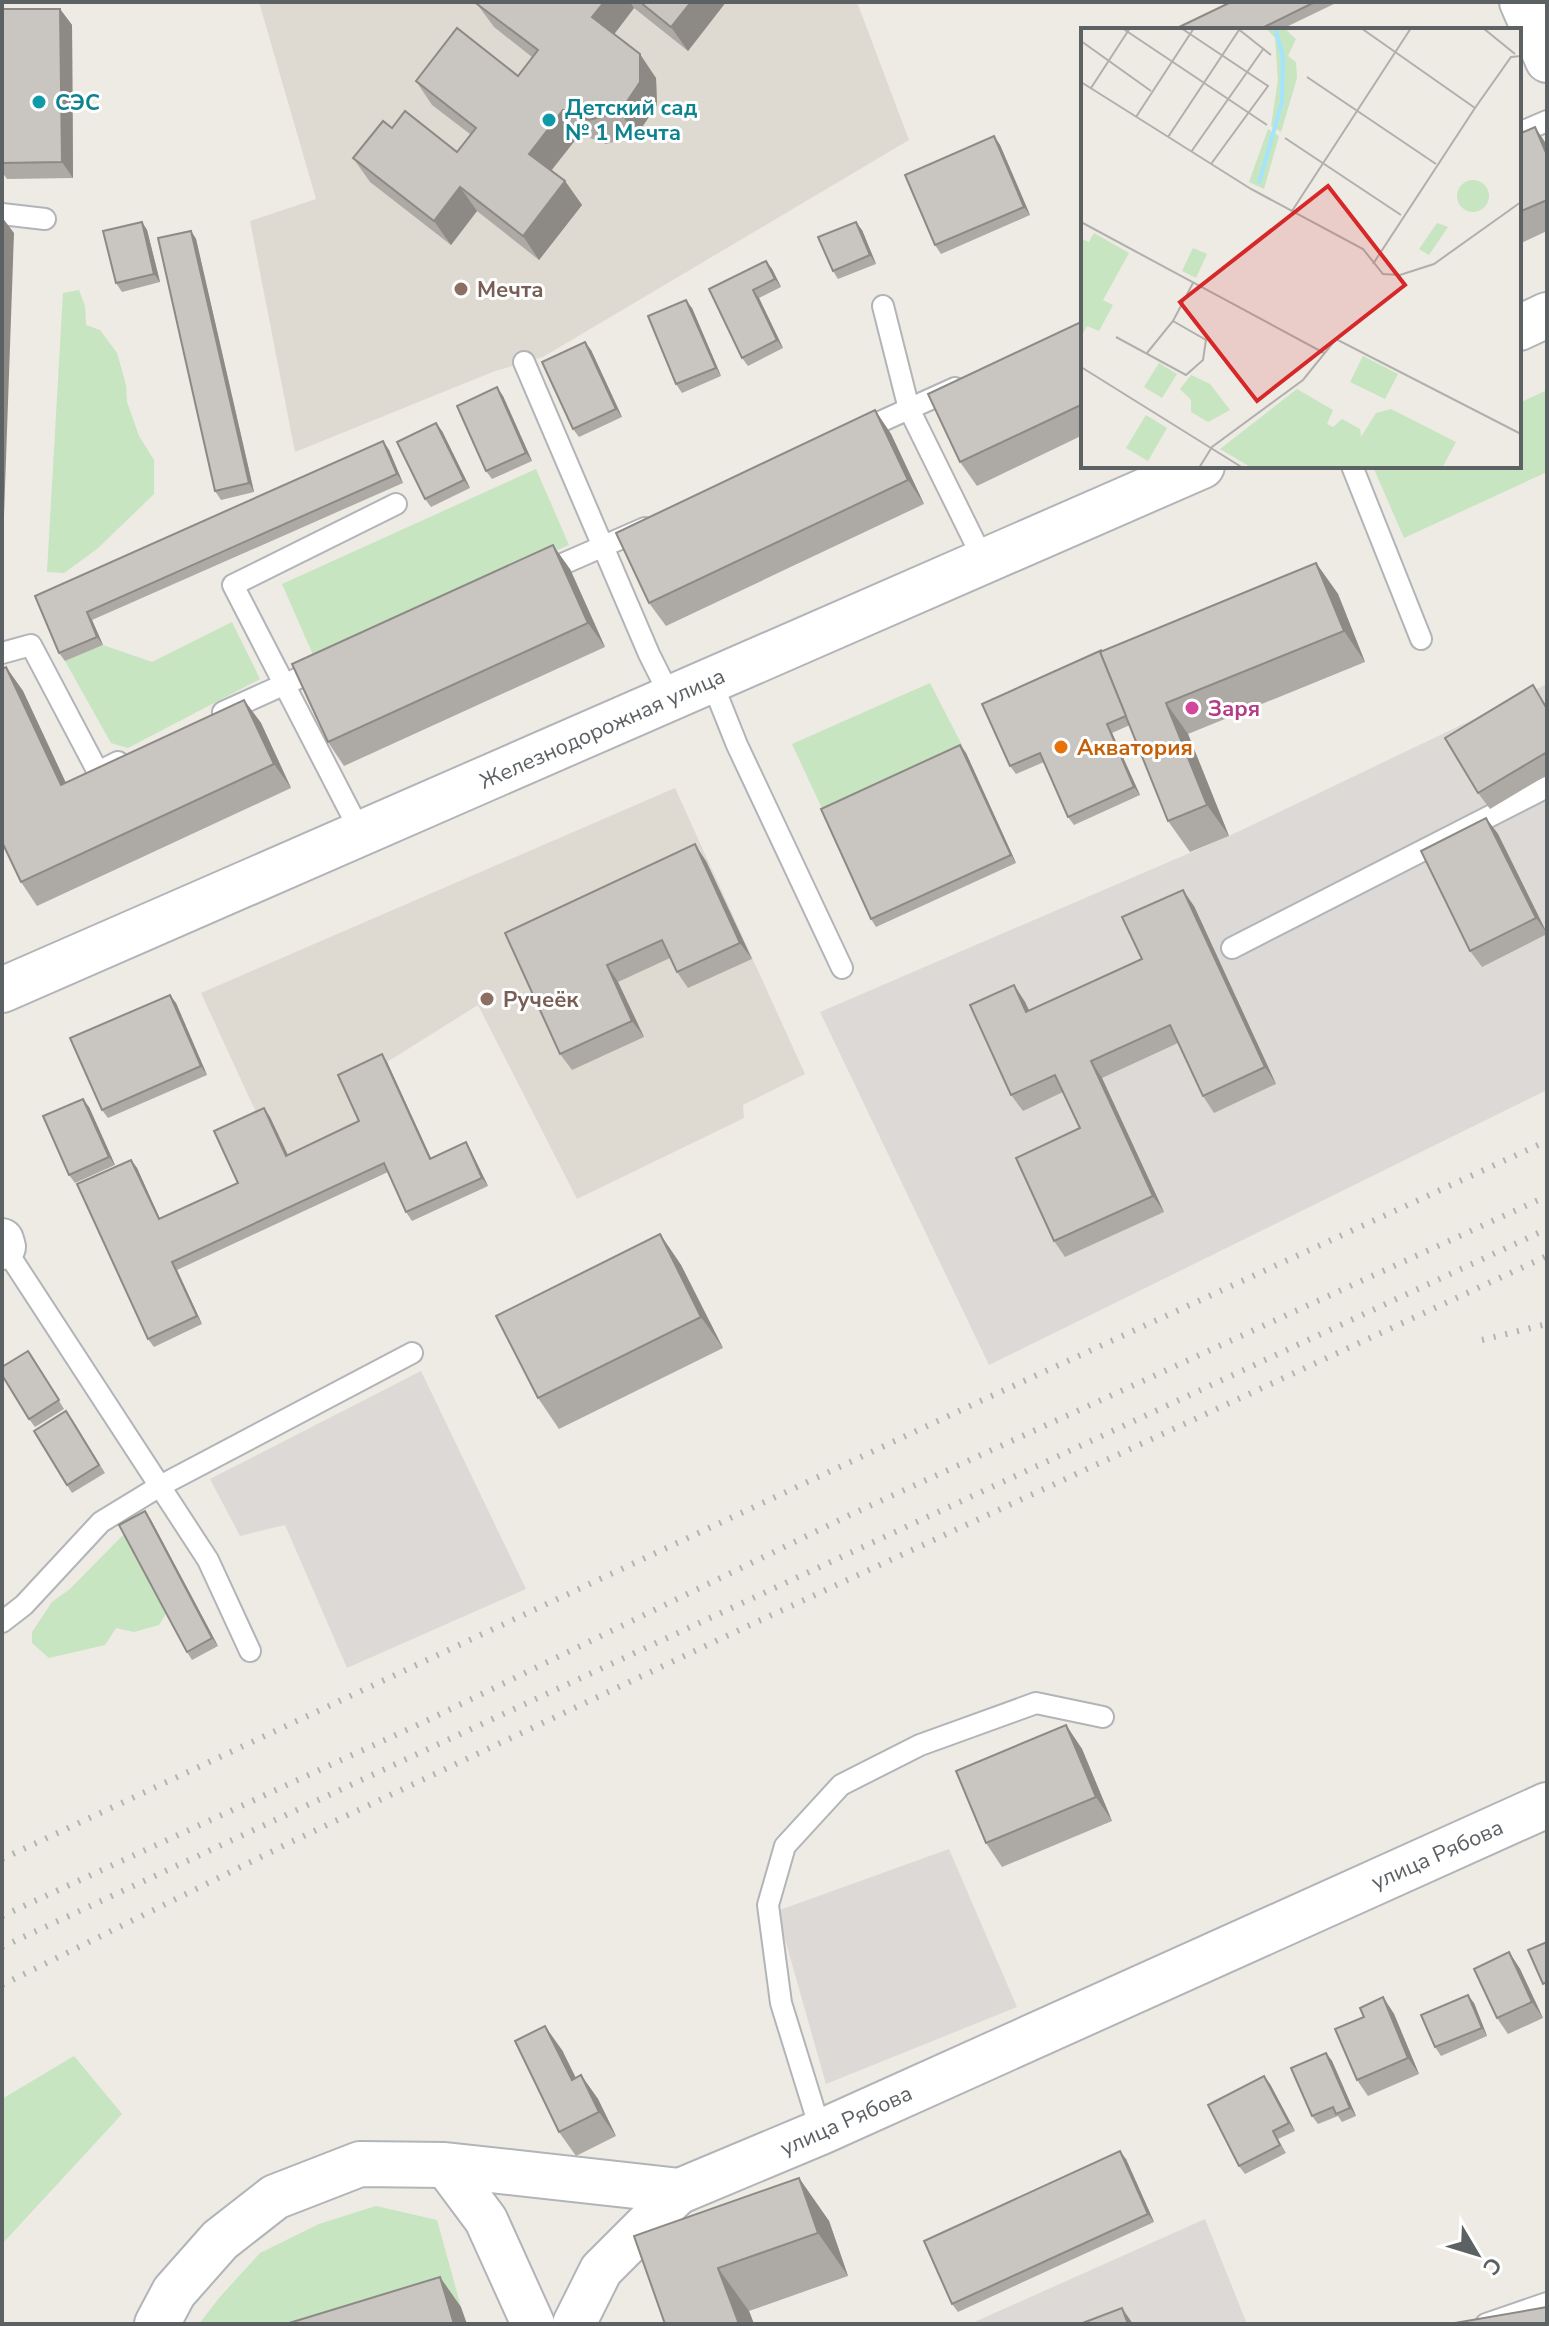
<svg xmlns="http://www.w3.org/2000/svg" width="1549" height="2326" font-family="'Nunito Sans',sans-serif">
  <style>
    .industrial { fill: #ddd9d6 }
    .education { fill: #dedad2 }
    .green { fill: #c6e5c0 }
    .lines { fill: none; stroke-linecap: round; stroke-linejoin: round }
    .service-casing { stroke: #b1b5b8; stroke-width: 24 }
    .minor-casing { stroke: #b1b5b8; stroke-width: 46 }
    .tertiary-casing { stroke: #b1b5b8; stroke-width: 48 }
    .service { stroke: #fff; stroke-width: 20 }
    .minor { stroke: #fff; stroke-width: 42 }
    .tertiary { stroke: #fff; stroke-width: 44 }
    .rail { stroke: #b2b3b4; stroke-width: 6; stroke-dasharray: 2 10; stroke-linecap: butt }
    .wall { fill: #ada9a5 }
    .shaded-wall { fill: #8d8a86 }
    .building { fill: #c9c5c0; stroke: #8d8a86; stroke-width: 2 }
    .culture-dot { fill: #0f9aa8; stroke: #fff; stroke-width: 3 }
    .education-dot { fill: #8d6e63; stroke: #fff; stroke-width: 3 }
    .hotel-dot { fill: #d1479c; stroke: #fff; stroke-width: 3 }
    .food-dot { fill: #e8710a; stroke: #fff; stroke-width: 3 }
    .labels { text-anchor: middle; stroke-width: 6; stroke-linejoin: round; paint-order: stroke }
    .culture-label { font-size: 22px; font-weight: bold; fill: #0d838f; stroke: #fff; text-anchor: start }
    .education-label { font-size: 22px; font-weight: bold; fill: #785e54; stroke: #fff; text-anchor: start }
    .hotel-label { font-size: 22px; font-weight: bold; fill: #b23c85; stroke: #fff; text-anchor: start }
    .street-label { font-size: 22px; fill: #5c6164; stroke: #fff }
    .food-label { font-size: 22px; font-weight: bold; fill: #c56008; stroke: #fff; text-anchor: start }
    .inset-river { fill: none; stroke: #a4e4fd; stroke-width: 4 }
    .inset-road { fill: none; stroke: #b0afad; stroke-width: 2 }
    .view { fill: #d62828; fill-opacity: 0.15; stroke: #d62828; stroke-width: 4 }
    .inset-edge { fill: none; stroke: #5c6164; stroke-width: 4 }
  </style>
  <rect width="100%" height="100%" fill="#eeeae4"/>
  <g class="industrial">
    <polygon points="1547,684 1547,1090 989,1365 820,1012 1229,836"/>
    <polygon points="421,1371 526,1589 347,1668 285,1525 240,1536 210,1479"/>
    <polygon points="949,1849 1017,2007 826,2084 777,1911"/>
    <polygon points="1205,2219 1247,2324 970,2324"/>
  </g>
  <g class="education">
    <polygon points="259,2 857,2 909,140 543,357 495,371 295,452 250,221 316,199"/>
    <polygon points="675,788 805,1074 743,1105 744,1118 577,1199 478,1005 387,1062 365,1130 292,1164 260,1121 201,993"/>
  </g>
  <g class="green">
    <polygon points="79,290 85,306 86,325 100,330 117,353 126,385 127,402 139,436 154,460 154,494 97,549 64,573 47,572 63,293"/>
    <polygon points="1547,390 1547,472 1404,538 1374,469 1379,466 1519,466 1519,403"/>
    <polygon points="536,469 569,545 314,657 282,584"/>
    <polygon points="232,622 260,679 128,748 111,743 65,661 103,645 152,662"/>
    <polygon points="930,683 966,753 826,817 792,744"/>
    <polygon points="125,1533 167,1612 159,1625 134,1632 116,1628 105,1645 49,1658 32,1643 32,1632 52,1602 70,1589"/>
    <polygon points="74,2056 122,2114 2,2244 2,2099"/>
    <polygon points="376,2206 437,2220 461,2307 408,2324 199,2324 219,2298 260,2253 319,2224"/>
  </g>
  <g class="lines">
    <g class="service-casing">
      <g id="service">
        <polyline points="1519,133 1547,121"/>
        <polyline points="2,214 45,219"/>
        <polyline points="883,306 909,409 984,561"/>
        <polyline points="524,362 649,654 671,698"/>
        <polyline points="860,431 955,388"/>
        <polyline points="1352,466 1421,639"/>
        <polyline points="542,573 645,528"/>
        <polyline points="2,653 31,645 98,772 118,762"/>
        <polyline points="711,680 737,745 842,968"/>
        <polyline points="223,712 321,668"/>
        <polyline points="361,833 233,585 396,504"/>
        <polyline points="1232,948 1547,787"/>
        <polyline points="4,1247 208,1560 250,1651"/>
        <polyline points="2,1622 24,1605 101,1522 160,1486 412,1353"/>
        <polyline points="821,2132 781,2003 768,1905 785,1846 841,1785 920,1745 1036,1703 1103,1717"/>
        <polyline points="1486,2324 1547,2303"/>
      </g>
    </g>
    <g class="minor-casing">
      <g id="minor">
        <polyline points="1521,2 1547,61"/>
        <polyline points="2,1240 4,1247 2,1248"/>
        <polyline points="445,2165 486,2220 533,2324"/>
        <polyline points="574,2324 601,2270 680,2191"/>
      </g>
    </g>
    <g class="tertiary-casing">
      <g id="tertiary">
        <polyline points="1519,328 1547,315"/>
        <polyline points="2,990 1202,466"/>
        <polyline points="157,2324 174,2292 220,2240 275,2197 360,2164 445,2165 680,2191 821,2132 1547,1805"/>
      </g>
    </g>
    <use href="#service" class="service"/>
    <use href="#minor" class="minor"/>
    <use href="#tertiary" class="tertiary"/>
    <g class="rail">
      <polyline points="1482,1340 1547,1324"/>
      <polyline points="2,1859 974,1404 1547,1141"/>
      <polyline points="2,1916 426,1721 852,1514 1547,1196"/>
      <polyline points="2,1947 1547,1229"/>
      <polyline points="2,1985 291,1842 735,1632 1547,1256"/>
    </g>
  </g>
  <g class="wall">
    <polygon points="479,2 726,2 688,51 634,8 614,34 656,78 657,105 636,136 606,144 580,134 551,171 565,181 582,205 539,260 477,211 451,245 370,182 353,158 392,128 457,152 470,134 432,105 416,81 518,76 532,57 494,27 477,4"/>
    <polygon points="1231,2 1338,2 1280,30 1173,30"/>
    <polygon points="2,9 60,9 72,25 73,178 7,179 2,172"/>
    <polygon points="1519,134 1547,145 1547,231 1519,244"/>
    <polygon points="994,136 1000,145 1030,215 941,254 935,245"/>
    <polygon points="142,222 147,230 160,282 122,292 116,283"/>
    <polygon points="862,230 876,264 838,279 833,271"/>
    <polygon points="191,231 196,239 254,492 221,500 215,491"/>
    <polygon points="766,261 772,269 781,287 759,298 783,348 748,366 742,358 709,289"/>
    <polygon points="692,308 721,376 682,393 676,384"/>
    <polygon points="1083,321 1083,435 977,486 960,462"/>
    <polygon points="591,350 622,417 579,437 573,429"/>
    <polygon points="503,396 532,461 492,479 486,471"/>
    <polygon points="875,410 891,434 924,504 666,626 649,603"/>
    <polygon points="442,431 470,488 431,507 425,499"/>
    <polygon points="383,441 389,450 403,483 92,620 103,645 65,661 59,653 35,596"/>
    <polygon points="1316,563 1338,594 1365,662 1188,734 1229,836 1190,852 1168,821 1130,725 1112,733 1140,795 1074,825 1068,817 1044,762 1016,774 1010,766"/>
    <polygon points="570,569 605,647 344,766 328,742"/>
    <polygon points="6,667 23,691 66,783 244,700 261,723 291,788 37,906 21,882"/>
    <polygon points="1547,706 1547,775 1490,809 1478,793"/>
    <polygon points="960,745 966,753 1016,863 876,927 871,919"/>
    <polygon points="1486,818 1498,834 1547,934 1482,967 1470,951"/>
    <polygon points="706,861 752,959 688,988 677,972 670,958 618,982 644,1037 572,1070 560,1054 505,933"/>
    <polygon points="1194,906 1276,1084 1214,1113 1203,1096 1178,1043 1102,1078 1164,1212 1065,1257 1054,1241 1080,1128 1063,1092 1023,1111 1011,1095 1014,985 1025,1002 1029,1011 1142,959"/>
    <polygon points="176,1003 207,1075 108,1118 102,1110"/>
    <polygon points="387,1062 431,1158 466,1142 471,1151 488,1186 412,1221 406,1212 388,1172 177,1270 202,1324 154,1347 148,1339 131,1160 137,1168 160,1219 238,1183 264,1108 270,1117 288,1155 359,1121"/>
    <polygon points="89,1107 115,1165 75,1183 69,1175"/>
    <polygon points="660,1234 681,1265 723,1348 559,1429 538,1398"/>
    <polygon points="34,1359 64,1409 35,1427 29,1419"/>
    <polygon points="72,1419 105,1473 72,1493 67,1485"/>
    <polygon points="151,1520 218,1646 192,1660 187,1652"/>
    <polygon points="1066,1725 1082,1749 1112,1821 1002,1867 986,1843"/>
    <polygon points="1509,1952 1520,1969 1543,2018 1508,2034 1497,2018"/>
    <polygon points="1383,1997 1394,2014 1419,2074 1368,2096 1357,2080 1364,2017"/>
    <polygon points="1474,2003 1487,2036 1441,2056 1435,2047"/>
    <polygon points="562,2050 576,2078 581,2075 598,2099 616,2136 576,2156 559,2132"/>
    <polygon points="1326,2053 1332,2061 1356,2116 1342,2122 1338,2116 1318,2124 1312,2116"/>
    <polygon points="1270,2084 1295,2131 1278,2139 1286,2153 1245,2174 1239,2166"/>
    <polygon points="1126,2159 1154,2222 958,2312 952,2304"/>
    <polygon points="799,2178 829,2221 848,2276 749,2311 754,2324 665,2324"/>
  </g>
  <g class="shaded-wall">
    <polygon points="604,2 630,2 634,8 609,41 592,17"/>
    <polygon points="691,2 726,2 688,51 671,27"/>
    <polygon points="60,9 72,25 73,178 62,162"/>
    <polygon points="640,54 656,78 657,105 636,136 620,112"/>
    <polygon points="563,110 580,134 546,177 529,154"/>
    <polygon points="1535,127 1547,145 1547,155"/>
    <polygon points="994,136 1000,145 1030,215 1024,207"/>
    <polygon points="565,181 582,205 539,260 523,236"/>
    <polygon points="460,187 477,211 451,245 434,221"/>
    <polygon points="2,217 14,233 2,572"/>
    <polygon points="142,222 147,230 160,282 154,274"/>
    <polygon points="856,222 862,230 876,264 870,255"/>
    <polygon points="191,231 196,239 254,492 249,483"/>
    <polygon points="766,261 772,269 781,287 775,279"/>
    <polygon points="753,290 759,298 783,348 777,340"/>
    <polygon points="686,300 692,308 721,376 716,368"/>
    <polygon points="585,342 591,350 622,417 616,409"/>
    <polygon points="497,387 503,396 532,461 526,453"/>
    <polygon points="875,410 891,434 924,504 908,480"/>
    <polygon points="436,423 442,431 470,488 464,480"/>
    <polygon points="383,441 389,450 403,483 397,474"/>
    <polygon points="553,545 570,569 605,647 588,623"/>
    <polygon points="1316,563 1338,594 1365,662 1344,631"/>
    <polygon points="87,612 92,620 103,645 97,637"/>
    <polygon points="6,667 23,691 78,809 61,785"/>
    <polygon points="244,700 261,723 291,788 274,764"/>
    <polygon points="1166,703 1188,734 1229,836 1207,805"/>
    <polygon points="1107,724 1112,733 1140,795 1134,787"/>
    <polygon points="960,745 966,753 1016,863 1011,855"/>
    <polygon points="1486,818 1498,834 1547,933 1536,918"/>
    <polygon points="695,844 706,861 752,959 740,943"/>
    <polygon points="1183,890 1194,906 1276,1084 1265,1067"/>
    <polygon points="607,965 618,982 644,1037 632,1021"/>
    <polygon points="1014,985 1025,1002 1038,1029 1026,1012"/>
    <polygon points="170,995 176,1003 207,1075 201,1066"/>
    <polygon points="382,1054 387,1062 435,1167 430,1159"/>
    <polygon points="1091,1061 1102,1078 1164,1212 1153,1196"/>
    <polygon points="83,1099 89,1107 115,1165 109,1157"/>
    <polygon points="264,1108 270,1117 292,1164 286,1156"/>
    <polygon points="466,1142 471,1151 488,1186 482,1178"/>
    <polygon points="131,1160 137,1168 164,1228 159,1219"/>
    <polygon points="660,1234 681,1265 723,1348 701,1317"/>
    <polygon points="172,1262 177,1270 202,1324 197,1316"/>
    <polygon points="145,1511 151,1520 218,1646 212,1638"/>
    <polygon points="1066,1725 1082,1749 1112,1821 1096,1797"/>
    <polygon points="1509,1952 1520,1969 1543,2018 1532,2002"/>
    <polygon points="1468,1995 1474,2003 1487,2036 1482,2028"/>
    <polygon points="1383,1997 1394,2014 1419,2074 1408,2058"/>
    <polygon points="545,2026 562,2050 588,2103 572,2080"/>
    <polygon points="1326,2053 1332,2061 1356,2116 1350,2108"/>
    <polygon points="581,2075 598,2099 616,2136 599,2112"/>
    <polygon points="1264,2076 1270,2084 1295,2131 1289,2123"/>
    <polygon points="1120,2151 1126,2159 1154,2222 1148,2214"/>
    <polygon points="799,2178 829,2221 848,2276 818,2233"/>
    <polygon points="718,2268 749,2311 754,2324 739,2324"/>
    <polygon points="440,2277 461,2307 467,2324 454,2324"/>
    <polygon points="1122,2308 1133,2324 1128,2324"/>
  </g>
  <g class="building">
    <polygon points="479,2 604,2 592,17 640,54 640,82 620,112 589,120 563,110 529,154 565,181 523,236 460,187 434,221 353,158 383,121 392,128 405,111 457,152 476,128 416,81 457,28 518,76 538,50 477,4"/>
    <polygon points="640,2 691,2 671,27"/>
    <polygon points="1231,2 1315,2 1258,30 1173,30"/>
    <polygon points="2,9 60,9 62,162 2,163"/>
    <polygon points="1535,127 1547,155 1547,200 1519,212 1519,134"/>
    <polygon points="994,136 1024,207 935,245 905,175"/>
    <polygon points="142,222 154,274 116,283 103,231"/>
    <polygon points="856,222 870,255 833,271 818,237"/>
    <polygon points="191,231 249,483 215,491 158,238"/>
    <polygon points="766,261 775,279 753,290 777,340 742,358 709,289"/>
    <polygon points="686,300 716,368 676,384 648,316"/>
    <polygon points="1083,321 1083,404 960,462 928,394"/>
    <polygon points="585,342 616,409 573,429 542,362"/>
    <polygon points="497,387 526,453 486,471 457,406"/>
    <polygon points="875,410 908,480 649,603 616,533"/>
    <polygon points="436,423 464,480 425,499 397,442"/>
    <polygon points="383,441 397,474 87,612 97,637 59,653 35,596"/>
    <polygon points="553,545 588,623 328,742 292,664"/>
    <polygon points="1316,563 1344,631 1166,703 1207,805 1168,821 1100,652"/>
    <polygon points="1102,650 1100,652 1126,716 1107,724 1134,787 1068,817 1040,753 1010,766 982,704"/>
    <polygon points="6,667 61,785 244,700 274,764 21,882 2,842 2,669"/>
    <polygon points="1533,685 1547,709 1547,752 1478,793 1445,738"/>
    <polygon points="960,745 1011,855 871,919 821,809"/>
    <polygon points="1486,818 1536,918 1470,951 1421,851"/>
    <polygon points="695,844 740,943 677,972 662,940 607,965 632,1021 560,1054 505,933"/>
    <polygon points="1183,890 1265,1067 1203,1096 1170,1025 1091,1061 1153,1196 1054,1241 1016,1158 1080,1128 1055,1075 1011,1095 970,1005 1014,985 1026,1012 1142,959 1122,917"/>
    <polygon points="170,995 201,1066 102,1110 70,1038"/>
    <polygon points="382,1054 430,1159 466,1142 482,1178 406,1212 384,1163 172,1262 197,1316 148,1339 77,1184 131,1160 159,1219 238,1183 214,1131 264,1108 286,1156 359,1121 338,1075"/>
    <polygon points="83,1099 109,1157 69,1175 43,1116"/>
    <polygon points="660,1234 701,1317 538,1398 496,1316"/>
    <polygon points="28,1351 59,1400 29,1419 2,1375 2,1367"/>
    <polygon points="66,1411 99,1465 67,1485 34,1431"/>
    <polygon points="145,1511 212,1638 187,1652 119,1525"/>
    <polygon points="1066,1725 1096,1797 986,1843 956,1771"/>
    <polygon points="1547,1942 1547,1982 1543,1984 1528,1950"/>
    <polygon points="1509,1952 1532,2002 1497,2018 1474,1969"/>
    <polygon points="1468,1995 1482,2028 1435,2047 1421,2015"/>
    <polygon points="1383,1997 1408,2058 1357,2080 1335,2029 1364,2017 1360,2008"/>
    <polygon points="545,2026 572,2080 581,2075 599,2112 559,2132 515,2041"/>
    <polygon points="1326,2053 1350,2108 1336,2114 1333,2107 1312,2116 1291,2068"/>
    <polygon points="1264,2076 1289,2123 1273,2131 1280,2145 1239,2166 1208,2105"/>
    <polygon points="1120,2151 1148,2214 952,2304 924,2241"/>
    <polygon points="799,2178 818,2233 718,2268 739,2324 665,2324 634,2236"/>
    <polygon points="440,2277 454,2324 286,2324"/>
    <polygon points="1547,2307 1547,2324 1449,2324"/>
    <polygon points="1122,2308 1128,2324 1080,2324"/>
  </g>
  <g class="culture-dot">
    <circle cx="39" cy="102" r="8"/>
    <circle cx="549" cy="120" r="8"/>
  </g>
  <g class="education-dot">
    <circle cx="461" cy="289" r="8"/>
    <circle cx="487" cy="999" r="8"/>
  </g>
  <circle class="hotel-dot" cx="1192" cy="708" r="8"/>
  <circle class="food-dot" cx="1061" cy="747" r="8"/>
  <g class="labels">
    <g class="culture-label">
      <text x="55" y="110">СЭС</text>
      <text x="565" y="115">Детский сад<tspan x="565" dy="25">№ 1 Мечта</tspan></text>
    </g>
    <g class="education-label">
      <text x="477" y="297">Мечта</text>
      <text x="503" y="1007">Ручеёк</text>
    </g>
    <g class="hotel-label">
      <text x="1208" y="716">Заря</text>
    </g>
    <g class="street-label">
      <text transform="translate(602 728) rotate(-24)" y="8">Железнодорожная улица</text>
      <text transform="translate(1437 1854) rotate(-24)" y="8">улица Рябова</text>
      <text transform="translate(846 2120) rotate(-24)" y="8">улица Рябова</text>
    </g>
    <g class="food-label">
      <text x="1077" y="755">Акватория</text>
    </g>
  </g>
  <g transform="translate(1081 28)">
    <rect width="440" height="440" fill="#eeeae4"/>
    <path d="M185,0H203L215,11L207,28L215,34L216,50L200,104L190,98L197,52L194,10ZM187,101L198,108L183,161L168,154ZM376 168a16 16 0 1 1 32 0a16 16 0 1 1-32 0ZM356,195L367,199L348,227L338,221ZM13,205L48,225L22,272L32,277L18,303L6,298L0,309V211L8,214ZM112,220L126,226L115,250L101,243ZM282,328L317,346L304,371L269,354ZM78,335L96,346L81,370L63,359ZM110,347L129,356L149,382L127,394L110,384V372L99,361ZM216,361L252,382L246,396L252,399L261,391L279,401L280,409L295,385L310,381L375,414L361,440H171L139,421ZM65,387L86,400L67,433L45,420Z" fill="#c6e5c0"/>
    <path class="inset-river" d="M178,155L201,74L202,29L194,0"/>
    <path class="inset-road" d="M41,0L186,97M100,0L187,58L130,136M156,0L190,27M280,0L394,80M402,0L434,26M0,13L70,63M226,49L355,136M0,54L170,161L282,221L302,246L319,247L353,236L440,174M10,60L49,0M55,89L113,0M87,109L158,2M204,110L320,187M110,124L183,20M211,183L330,0M0,194L243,325M292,236L394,80L430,29L440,28M35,309L105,347L122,332L125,312L92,293M66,325L92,293L112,255M0,339L162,440M118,440L131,419L222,352L255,311L440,406"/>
    <path class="view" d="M247,158L324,257L176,373L99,274Z"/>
    <rect width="440" height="440" class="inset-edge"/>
  </g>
  <rect width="1549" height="2326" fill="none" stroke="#5c6164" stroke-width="8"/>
  <g transform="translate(1477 2254) rotate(128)" stroke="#ffffff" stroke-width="6" paint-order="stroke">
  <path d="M0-6L14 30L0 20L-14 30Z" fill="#5c6164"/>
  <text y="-12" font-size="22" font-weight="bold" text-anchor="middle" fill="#5c6164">С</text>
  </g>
</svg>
